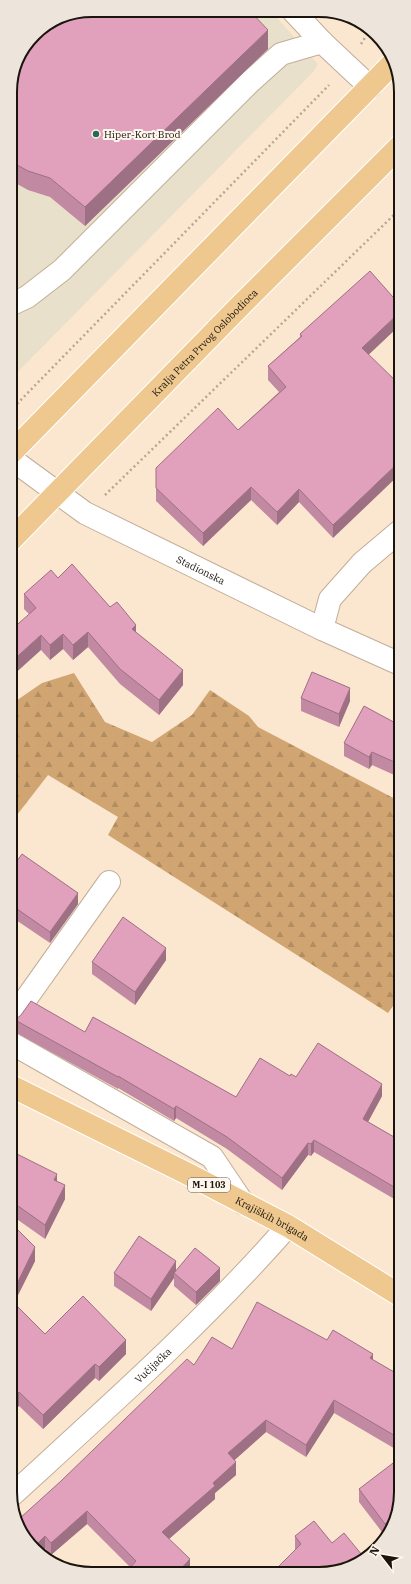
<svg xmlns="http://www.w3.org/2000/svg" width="411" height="1584" font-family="'IBM Plex Serif',serif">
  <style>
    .commercial { fill: #e9e0cb }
    .forest { fill: url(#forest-firs) }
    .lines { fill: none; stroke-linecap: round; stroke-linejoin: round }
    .minor-casing { stroke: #c2ae98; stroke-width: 24 }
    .major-casing { stroke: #fff; stroke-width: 24 }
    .path { stroke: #b6a693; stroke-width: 2.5; stroke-dasharray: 2 3; stroke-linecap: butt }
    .minor { stroke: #fff; stroke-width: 22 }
    .major { stroke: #eec88e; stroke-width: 22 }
    .wall { fill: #c28aa2 }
    .shaded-wall { fill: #9e7084 }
    .building { fill: #e1a0bc; stroke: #9e7084 }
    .poi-dot { fill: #296854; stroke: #fff7ed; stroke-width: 1.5 }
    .labels { text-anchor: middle; stroke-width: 4; stroke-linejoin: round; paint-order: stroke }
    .shield { fill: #fff7ed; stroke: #5f5850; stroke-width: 1 }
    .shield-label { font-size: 9px; font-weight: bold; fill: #1b140c }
    .poi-label { font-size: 10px; fill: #1b140c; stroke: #fff7ed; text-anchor: start }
    .street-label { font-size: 10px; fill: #1b140c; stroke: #fff7ed }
    .rim { fill: none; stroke: #1b140c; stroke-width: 2 }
  </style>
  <defs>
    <pattern id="forest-firs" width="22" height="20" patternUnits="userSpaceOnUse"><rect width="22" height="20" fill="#d0a571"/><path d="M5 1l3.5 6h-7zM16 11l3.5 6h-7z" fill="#b28d61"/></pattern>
  </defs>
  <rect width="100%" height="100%" fill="#fbe7d0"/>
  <polygon class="commercial" points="92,10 271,11 318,64 314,71 10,380 10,87"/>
  <polygon class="forest" points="74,673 105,722 152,742 192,715 210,690 249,716 258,727 401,802 401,995 388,1013 108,835 118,817 48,775 10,824 10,705 42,683"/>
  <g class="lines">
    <g class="minor-casing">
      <g id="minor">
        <polyline points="293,11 322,42 370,87"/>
        <polyline points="10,305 27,297 62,270 251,81 281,54 322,42"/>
        <path id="s1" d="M10,458L85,513L322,629L400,664"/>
        <polyline points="322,629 330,599 362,563 400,531"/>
        <polyline points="11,1020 109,882"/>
        <polyline points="11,1043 212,1157 243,1203"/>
        <path id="s2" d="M11,1496C106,1409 203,1323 288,1226"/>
      </g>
    </g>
    <g class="major-casing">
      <g id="major">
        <polyline points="10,454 392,64"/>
        <path id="s3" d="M10,541L236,310L400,146"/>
        <path id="s4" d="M11,1086L186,1173L288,1226L401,1296"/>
      </g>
    </g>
    <g class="path">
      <polyline points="361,44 369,31"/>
      <polyline points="10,411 329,85"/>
      <polyline points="105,495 400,209"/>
    </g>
    <use href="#minor" class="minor"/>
    <use href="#major" class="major"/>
  </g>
  <g class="wall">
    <polygon points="268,49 85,226 50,197 28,190 10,180 10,87"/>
    <polygon points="400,325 369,354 333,538 299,502 277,525 251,500 203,546 156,501 156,468 238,430 279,392 268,380 268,366 300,337 300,334"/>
    <polygon points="58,578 110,607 136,633 183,685 159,715 120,684 88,647 73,660 63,649 50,660 41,650 29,614 24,609 24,594"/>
    <polygon points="301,698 350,701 339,727 301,711"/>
    <polygon points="401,726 401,778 372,765 369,769 344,756 344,743"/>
    <polygon points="10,871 78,904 50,943 10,916"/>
    <polygon points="166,960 135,1005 92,974 92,962"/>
    <polygon points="15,1020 85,1032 236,1097 290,1076 382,1096 368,1122 401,1141 401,1203 314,1152 311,1156 308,1155 282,1190 227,1149 176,1118 174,1121 118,1088 118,1089 15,1032"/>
    <polygon points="11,1151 57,1182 65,1199 45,1239 11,1215"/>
    <polygon points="11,1223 35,1261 14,1303 45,1334 126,1354 99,1381 95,1378 43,1429 19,1406 11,1413"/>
    <polygon points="176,1270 220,1281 196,1305 174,1286 174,1278 151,1311 114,1286 114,1273"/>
    <polygon points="327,1340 373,1360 401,1376 397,1450 334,1413 306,1457 266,1432 234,1460 236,1475 215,1493 215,1499 169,1539 190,1571 130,1567 87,1524 51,1555 19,1519 194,1365 232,1349"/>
    <polygon points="359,1489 401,1497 385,1536 359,1502"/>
    <polygon points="295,1536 332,1543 362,1560 295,1549"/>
  </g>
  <g class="shaded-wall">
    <polygon points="268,30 268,49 85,226 85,207"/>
    <polygon points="400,312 400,325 362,361 362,348"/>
    <polygon points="400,461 400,474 333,538 333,525"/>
    <polygon points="251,487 251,500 203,546 203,533"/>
    <polygon points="299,489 299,502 277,525 277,512"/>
    <polygon points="136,625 136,640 132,629"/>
    <polygon points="88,632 88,647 73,660 73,645"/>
    <polygon points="63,634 63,649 50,660 50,645"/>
    <polygon points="41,635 41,650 10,678 10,663"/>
    <polygon points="183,670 183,685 159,715 159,700"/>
    <polygon points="350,688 350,701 339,727 339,714"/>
    <polygon points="372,752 372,765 369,769 369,757"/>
    <polygon points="78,893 78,904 50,943 50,932"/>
    <polygon points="166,948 166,960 135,1005 135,992"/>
    <polygon points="16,978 16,991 11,1000 11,987"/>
    <polygon points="382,1084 382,1096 363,1131 363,1119"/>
    <polygon points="176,1106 176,1118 174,1121 174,1109"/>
    <polygon points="314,1140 314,1152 311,1156 311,1144"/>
    <polygon points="308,1143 308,1155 282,1190 282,1178"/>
    <polygon points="57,1174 57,1188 54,1180"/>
    <polygon points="65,1185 65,1199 45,1239 45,1225"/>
    <polygon points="35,1247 35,1261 11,1309 11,1296"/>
    <polygon points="176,1261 176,1274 174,1273 174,1278 151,1311 151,1299"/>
    <polygon points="220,1268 220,1281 196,1305 196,1292"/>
    <polygon points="126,1340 126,1354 99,1381 99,1367"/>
    <polygon points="373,1354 373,1366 370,1358"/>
    <polygon points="95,1364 95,1378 43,1429 43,1415"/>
    <polygon points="19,1392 19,1406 11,1413 11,1399"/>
    <polygon points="334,1400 334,1413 306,1457 306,1445"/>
    <polygon points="266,1420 266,1432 228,1466 228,1453"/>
    <polygon points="401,1431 401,1443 397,1450 397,1437"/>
    <polygon points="236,1462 236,1475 215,1493 215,1499 162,1545 162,1532 213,1483"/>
    <polygon points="87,1511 87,1524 51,1555 51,1543"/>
    <polygon points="391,1520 385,1534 385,1524"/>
    <polygon points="45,1536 45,1549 40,1553 34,1550 33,1548"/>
    <polygon points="362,1555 362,1560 355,1565 346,1568"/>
    <polygon points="190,1559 190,1571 189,1573 177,1573"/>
  </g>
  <g class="building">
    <polygon points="92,10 250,11 268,30 85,207 50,178 28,171 10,161 10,87 16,61 34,34 61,16"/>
    <polygon points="370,271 400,305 400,312 362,348 400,385 400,461 333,525 299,489 277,512 251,487 203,533 156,488 156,468 218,408 238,430 286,387 268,366 302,336 300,334"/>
    <polygon points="72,564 110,607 117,602 136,625 132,629 183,670 159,700 120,669 88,632 73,645 63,634 50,645 41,635 10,663 10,631 36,608 24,594 51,570 58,578"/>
    <polygon points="312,672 350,688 339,714 301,698"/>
    <polygon points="364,706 401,726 401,765 372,752 369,757 344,743"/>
    <polygon points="22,854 78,893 50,932 10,904 10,871"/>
    <polygon points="123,917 166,948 135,992 92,962"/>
    <polygon points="11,974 16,978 11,987"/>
    <polygon points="31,1001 85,1032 93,1017 236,1097 260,1058 290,1076 291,1074 296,1077 318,1043 382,1084 363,1119 401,1141 401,1191 314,1140 311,1144 308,1143 282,1178 227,1137 176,1106 174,1109 118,1076 118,1077 15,1020 21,1015"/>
    <polygon points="11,1151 57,1174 54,1180 65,1185 45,1225 11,1201"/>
    <polygon points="11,1223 35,1247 11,1296"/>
    <polygon points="139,1236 176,1261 151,1299 114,1273"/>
    <polygon points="195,1248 220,1268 196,1292 174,1273"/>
    <polygon points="83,1296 126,1340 99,1367 95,1364 43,1415 19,1392 11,1399 11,1300 45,1334"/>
    <polygon points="257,1302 327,1340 333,1330 373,1354 370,1358 401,1376 401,1431 397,1437 334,1400 306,1445 266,1420 228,1453 236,1462 213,1483 215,1486 162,1532 190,1559 177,1573 125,1573 136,1561 87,1511 51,1543 45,1536 33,1548 19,1519 61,1481 187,1359 194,1365 212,1337 232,1349"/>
    <polygon points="401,1457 401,1497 391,1520 385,1524 359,1489"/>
    <polygon points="314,1521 332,1543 344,1533 362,1555 346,1568 330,1573 272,1573 301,1544 295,1536"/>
  </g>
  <circle class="poi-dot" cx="96" cy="134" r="4"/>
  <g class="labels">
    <rect class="shield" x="188" y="1178" width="42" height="14" rx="3"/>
    <g class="shield-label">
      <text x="209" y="1188">M-I 103</text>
    </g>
    <g class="poi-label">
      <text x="104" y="138">Hiper-Kort Brod</text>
    </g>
    <g class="street-label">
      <text dy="4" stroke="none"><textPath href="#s3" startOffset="278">Kralja Petra Prvog Oslobodioca</textPath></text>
      <text dy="4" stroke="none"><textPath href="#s1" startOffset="222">Stadionska</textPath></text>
      <text dy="4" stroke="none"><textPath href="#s4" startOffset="293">Krajiških brigada</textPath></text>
      <text dy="4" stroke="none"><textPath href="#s2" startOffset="193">Vučijačka</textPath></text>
    </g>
  </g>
  <path d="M0 0H411V1584H0ZM92 17H319A75 75 0 0 1 394 92V1492A75 75 0 0 1 319 1567H92A75 75 0 0 1 17 1492V92A75 75 0 0 1 92 17Z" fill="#ede5db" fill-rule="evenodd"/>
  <path class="rim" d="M92 17H319A75 75 0 0 1 394 92V1492A75 75 0 0 1 319 1567H92A75 75 0 0 1 17 1492V92A75 75 0 0 1 92 17Z"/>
  <g transform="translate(383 1556) rotate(301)" stroke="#fff7ed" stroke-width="3" paint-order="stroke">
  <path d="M0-3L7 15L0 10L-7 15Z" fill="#1b140c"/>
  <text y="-6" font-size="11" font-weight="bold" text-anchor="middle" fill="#1b140c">N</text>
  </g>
</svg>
